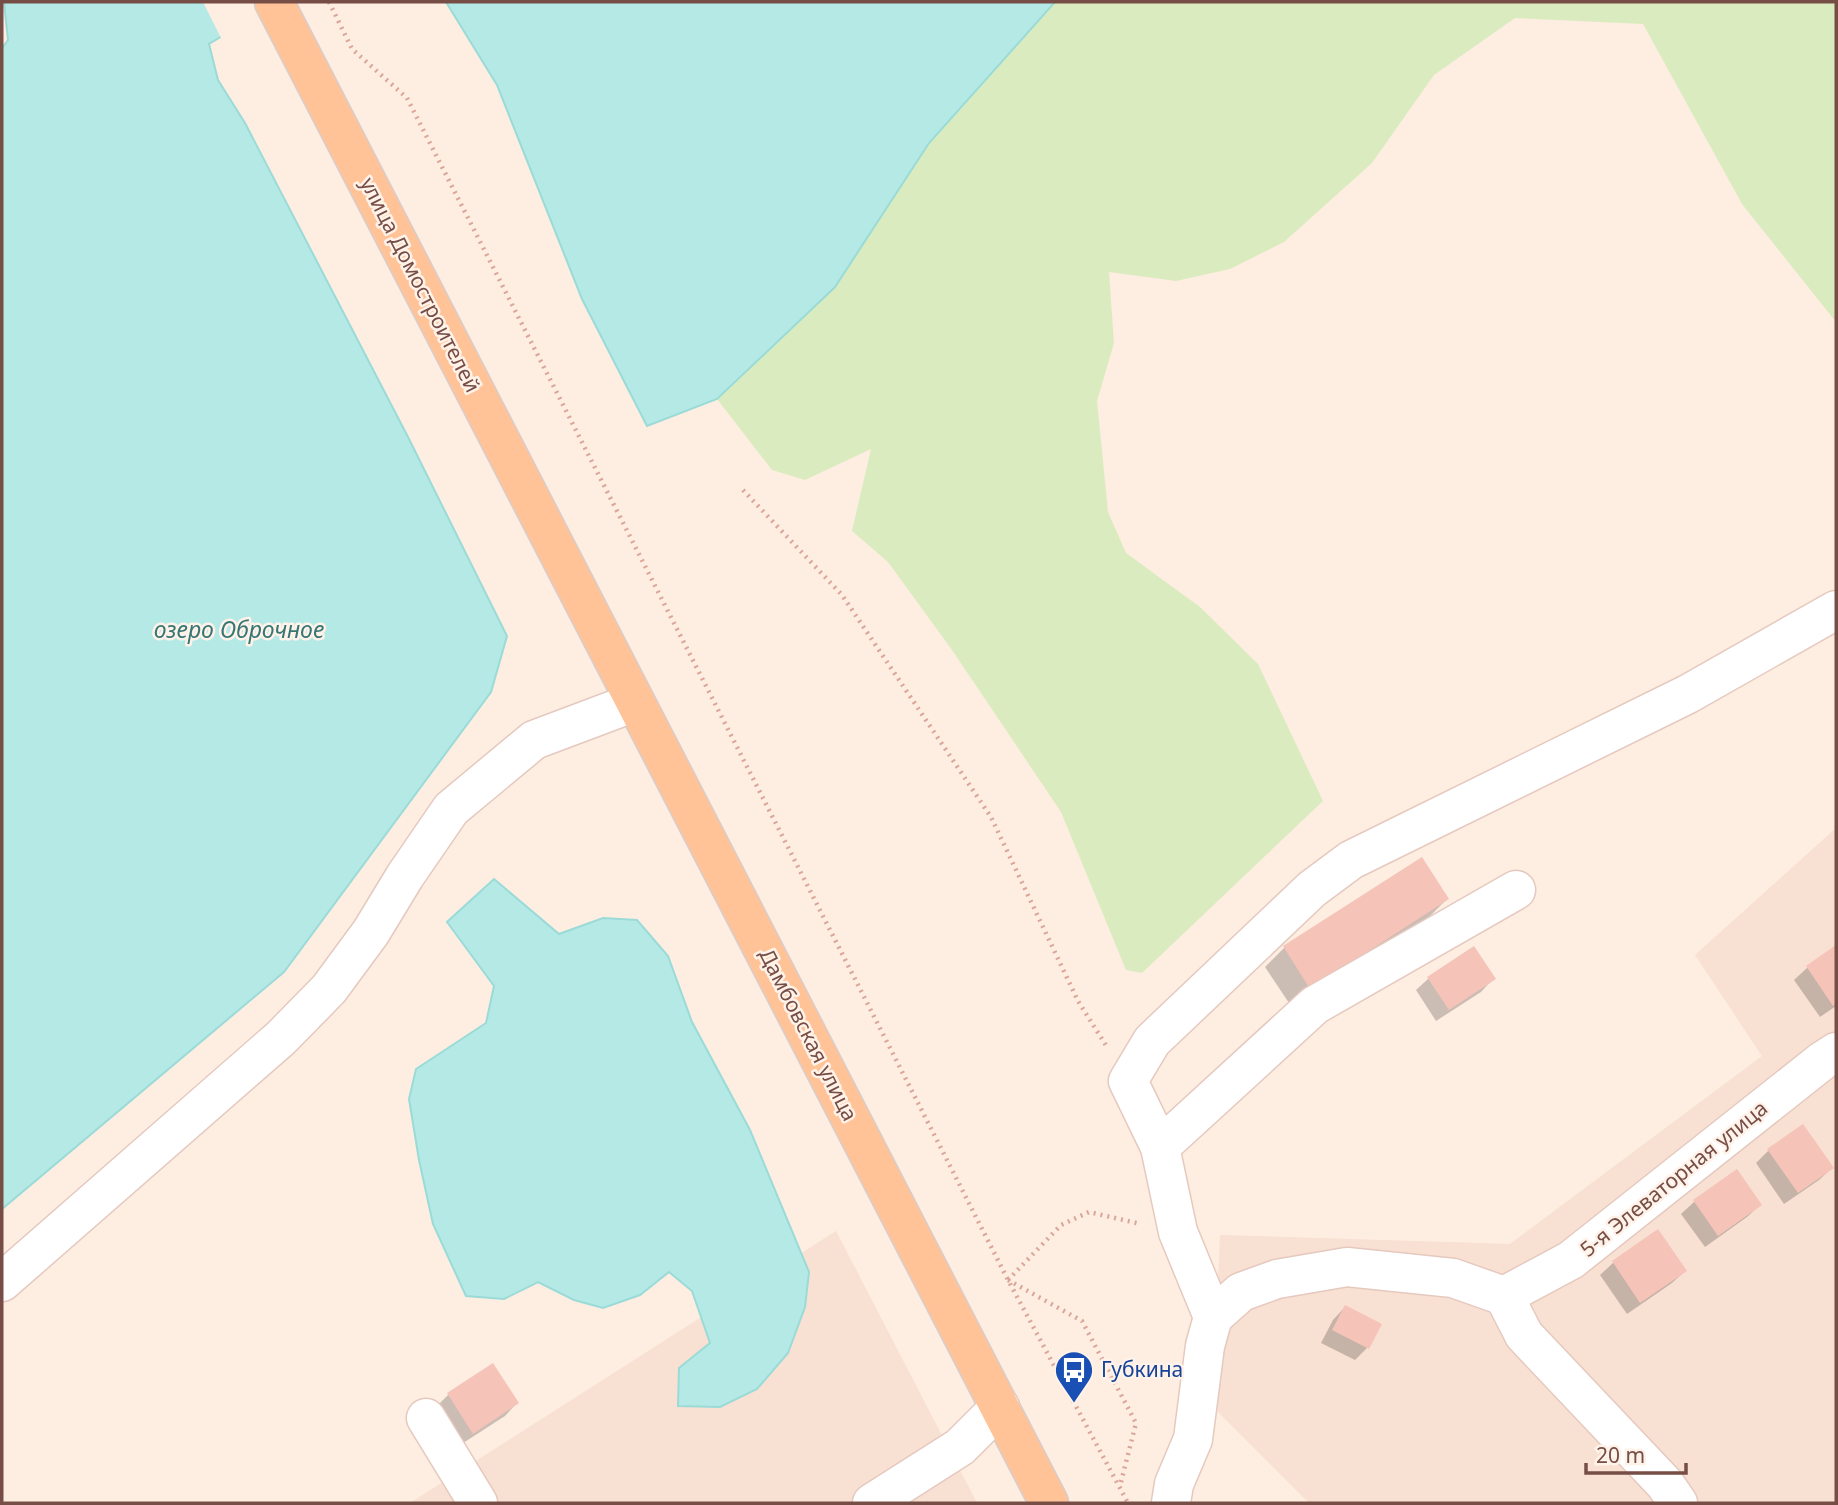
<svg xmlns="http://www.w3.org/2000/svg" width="1838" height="1505" font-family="'Noto Sans',sans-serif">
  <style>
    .residential { fill: #f8e0d2 }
    .green { fill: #daecbf }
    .water { fill: #b5e9e6; stroke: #9adbd8; stroke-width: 2 }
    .pier { fill: #feede1 }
    .shadow { fill: #0003 }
    .building { fill: #f5c3b7 }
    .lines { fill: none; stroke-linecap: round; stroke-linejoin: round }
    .minor-casing { stroke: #e5c9bf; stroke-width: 41 }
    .major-casing { stroke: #d9cdcb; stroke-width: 41 }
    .path { stroke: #daa69a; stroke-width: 4.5; stroke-dasharray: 2 5; stroke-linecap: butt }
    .minor { stroke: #fff; stroke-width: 38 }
    .major { stroke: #ffc397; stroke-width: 38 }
    .labels { text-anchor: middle; stroke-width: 5; stroke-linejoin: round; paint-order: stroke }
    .street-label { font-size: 21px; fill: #774e46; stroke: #fff2e9 }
    .transit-label { font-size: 21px; fill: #164399; stroke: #fff2e9; text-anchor: start }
    .water-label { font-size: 23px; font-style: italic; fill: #367674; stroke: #fff2e9 }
  </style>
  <rect width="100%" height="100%" fill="#feede1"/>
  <g class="residential">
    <polygon points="1836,828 1836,1503 1309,1503 1213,1407 1220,1235 1510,1244 1762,1056 1695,955"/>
    <polygon points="836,1231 977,1503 410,1503"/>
  </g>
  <polygon class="green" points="1055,2 1836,2 1836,322 1742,204 1643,24 1515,18 1434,75 1372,163 1284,242 1230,269 1176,281 1109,272 1114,343 1097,401 1108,512 1126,553 1200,607 1258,664 1323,801 1142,973 1126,970 1061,812 952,650 888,562 852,531 871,449 805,480 772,470 717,399 835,287 929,143"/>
  <g class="water">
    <polygon points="4,2 279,2 209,44 218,80 245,123 408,437 507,636 491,692 284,972 2,1209 2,48 8,40"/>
    <polygon points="446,2 1055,2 929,143 835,287 717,399 647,426 582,299 497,85"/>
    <polygon points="494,879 559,934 603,918 637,920 668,956 692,1022 750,1130 809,1272 805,1307 788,1353 757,1389 720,1407 678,1406 679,1368 710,1343 692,1291 669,1272 640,1295 603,1308 574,1300 538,1282 504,1299 466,1296 433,1224 419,1160 409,1099 416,1069 486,1023 494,986 447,922"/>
  </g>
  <polygon class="pier" points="203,2 282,2 222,40"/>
  <g class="shadow">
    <polygon points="1447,899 1428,918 1291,1006 1265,967 1284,948"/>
    <polygon points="1836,947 1836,1006 1820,1017 1794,980 1807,968"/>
    <polygon points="1429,978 1493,979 1481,992 1436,1021 1416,990"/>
    <polygon points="1803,1126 1832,1168 1819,1180 1784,1204 1756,1163 1768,1151"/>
    <polygon points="1736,1171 1760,1205 1747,1217 1705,1247 1681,1214 1694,1202"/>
    <polygon points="1657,1232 1685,1271 1672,1283 1627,1314 1600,1275 1613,1263"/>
    <polygon points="1345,1307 1367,1348 1355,1360 1321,1343 1333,1320"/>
    <polygon points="493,1366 517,1403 505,1416 460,1445 436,1407 448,1395"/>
  </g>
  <g class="building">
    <polygon points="1422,857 1449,899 1310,989 1283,946"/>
    <polygon points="1836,945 1836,1004 1833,1006 1806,966"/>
    <polygon points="1474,946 1496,979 1449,1010 1427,977"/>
    <polygon points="1803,1124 1834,1168 1798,1193 1767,1149"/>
    <polygon points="1737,1169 1762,1205 1718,1236 1693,1200"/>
    <polygon points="1658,1229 1687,1271 1640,1303 1612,1261"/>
    <polygon points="1345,1305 1382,1324 1369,1349 1332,1330"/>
    <polygon points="493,1363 519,1403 473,1434 447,1393"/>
  </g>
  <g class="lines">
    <g class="minor-casing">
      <g id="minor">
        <polyline points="1160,1147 1315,1005 1516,890"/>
        <polyline points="2,1282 281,1038 329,989 371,932 405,876 451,809 534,740 635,702"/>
        <polyline points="1504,1296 1571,1260 1822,1061 1836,1052"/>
        <polyline points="1213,1317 1241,1292 1277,1279 1347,1267 1453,1278 1504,1296 1524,1335 1665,1484 1678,1503"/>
        <polyline points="426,1418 478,1503"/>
        <polyline points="872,1503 960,1447 1000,1407"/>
        <polyline points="1171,1503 1174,1484 1193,1439 1205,1346 1213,1317 1178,1232 1160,1147 1128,1081 1152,1041 1312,889 1351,860 1688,694 1836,610"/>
      </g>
    </g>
    <g class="major-casing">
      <polyline id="major" points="274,2 1049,1503"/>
    </g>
    <g class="path">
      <polyline points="329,2 352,49 407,98 1008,1280 1128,1503"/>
      <polyline points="743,490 842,595 991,817 1078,1001 1107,1047"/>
      <polyline points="1008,1280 1082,1321 1136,1423 1120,1486"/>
      <polyline points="1008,1280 1061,1225 1089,1212 1141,1224"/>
    </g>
    <use href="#minor" class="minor"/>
    <use href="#major" class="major"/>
  </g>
  <defs>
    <g id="bus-pin" transform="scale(2.0125)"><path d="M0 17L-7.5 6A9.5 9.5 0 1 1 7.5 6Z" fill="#1a4fb4" stroke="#fff2e9"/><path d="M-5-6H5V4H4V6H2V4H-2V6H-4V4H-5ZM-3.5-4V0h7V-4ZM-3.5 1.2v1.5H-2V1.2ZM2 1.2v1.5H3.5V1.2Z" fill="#fff"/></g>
  </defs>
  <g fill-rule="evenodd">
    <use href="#bus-pin" x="1074" y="1370"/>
  </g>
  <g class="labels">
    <g class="street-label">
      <text transform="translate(420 285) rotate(63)" y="7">улица Домостроителей</text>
      <text transform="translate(808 1035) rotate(63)" y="7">Дамбовская улица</text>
      <text transform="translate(1674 1179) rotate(-39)" y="7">5-я Элеваторная улица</text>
    </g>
    <g class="transit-label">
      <text x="1101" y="1377">Губкина</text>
    </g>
    <g class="water-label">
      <text x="239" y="638">озеро Оброчное</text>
    </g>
  </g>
  <rect width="1838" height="1505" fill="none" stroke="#774e46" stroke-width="7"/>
  <path d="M1586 1463v10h100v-10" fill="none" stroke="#774e46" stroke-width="3.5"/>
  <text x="1596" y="1463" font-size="21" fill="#774e46" stroke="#fff2e9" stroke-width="5" paint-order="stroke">20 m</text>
</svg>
